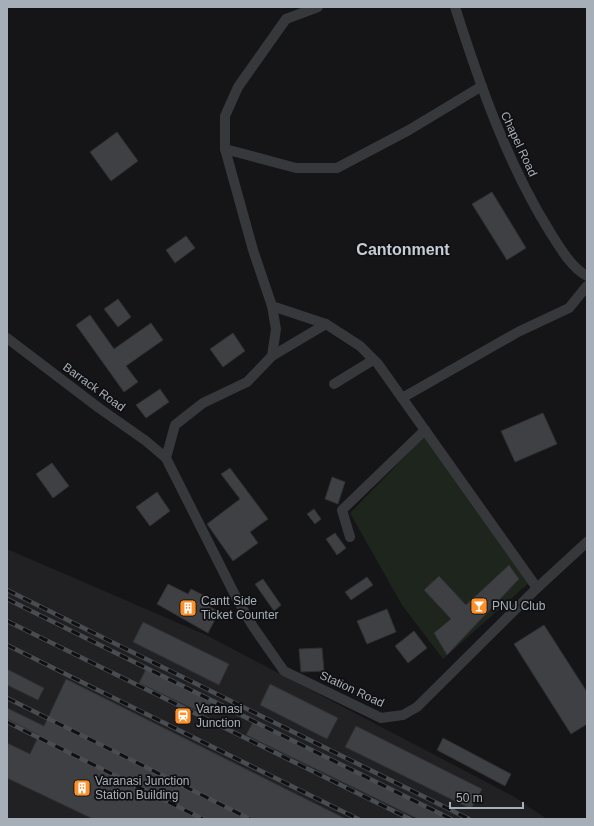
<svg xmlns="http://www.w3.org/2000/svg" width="594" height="826" font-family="Arial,sans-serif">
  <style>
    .built { fill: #212124 }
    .green { fill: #1d251d }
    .building { fill: #3f4044; stroke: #2f3033 }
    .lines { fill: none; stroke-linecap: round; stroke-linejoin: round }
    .minor { stroke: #36383c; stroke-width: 10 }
    .rail-casing { stroke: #494c51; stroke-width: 4.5 }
    .rail { stroke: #101012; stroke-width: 3; stroke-dasharray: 9; stroke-linecap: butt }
    .labels { text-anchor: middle; stroke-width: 3.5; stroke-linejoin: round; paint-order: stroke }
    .street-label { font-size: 12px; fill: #a6afb8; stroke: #101012 }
    .poi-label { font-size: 12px; fill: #a6afb8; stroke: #101012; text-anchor: start }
    .district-label { font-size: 16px; font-weight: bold; fill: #c7cdd4; stroke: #101012 }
  </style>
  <rect width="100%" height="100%" fill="#151517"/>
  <polygon class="built" points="7,549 206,635 513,796 547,819 7,819"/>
  <polygon class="green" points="425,436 531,581 443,659 402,605 350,513"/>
  <g class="building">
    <polygon points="117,132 138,161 111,181 90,152"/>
    <polygon points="492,192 526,248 507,260 472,204"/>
    <polygon points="186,236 195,248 175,263 166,250"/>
    <polygon points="118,299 131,317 118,327 104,309"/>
    <polygon points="90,315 114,349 151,323 163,340 126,366 138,382 124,392 76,325"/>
    <polygon points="233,333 245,351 223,367 210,349"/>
    <polygon points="160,389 169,402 146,418 136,405"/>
    <polygon points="543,413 557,444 515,462 501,431"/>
    <polygon points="52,463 69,486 53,498 36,474"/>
    <polygon points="230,468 268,519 250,532 258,543 233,561 207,524 240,499 221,474"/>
    <polygon points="332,477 345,482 338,504 325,499"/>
    <polygon points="157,492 170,511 150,526 136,507"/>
    <polygon points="314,509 321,519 315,524 307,514"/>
    <polygon points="335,533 346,548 337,555 326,539"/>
    <polygon points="509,565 519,579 447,655 434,633 451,619 424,590 439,576 466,605"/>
    <polygon points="367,577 373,585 351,600 345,592"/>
    <polygon points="263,579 281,605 274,611 255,584"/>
    <polygon points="168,584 188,594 191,589 207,597 203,603 219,612 208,633 157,604"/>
    <polygon points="387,609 396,632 367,644 357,621"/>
    <polygon points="143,622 229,664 219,685 133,642"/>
    <polygon points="544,625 587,692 587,724 571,734 514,644"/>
    <polygon points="414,631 427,648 408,663 395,646"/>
    <polygon points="322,648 324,671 301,672 299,649"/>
    <polygon points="7,669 44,688 38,700 7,685"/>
    <polygon points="146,669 212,702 206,715 139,683"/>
    <polygon points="66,679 346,819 93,819 7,778 7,743 30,754 39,735 7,719 7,708 44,726"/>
    <polygon points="270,684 338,718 327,739 260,705"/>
    <polygon points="253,722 450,819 418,819 246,735"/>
    <polygon points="356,726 482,789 471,809 345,747"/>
    <polygon points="443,738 511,774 505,786 437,750"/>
  </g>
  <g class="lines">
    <g class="minor">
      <path d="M455,7C480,85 507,163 550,232C560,248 571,267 587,276"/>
      <polyline points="225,149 225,116 238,87 286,19 318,7"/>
      <polyline points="272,306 326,324 360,346 378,364 537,588"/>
      <polyline points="7,338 99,408 146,441 166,458 237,599 252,625 284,671 381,718 403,715 417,707 537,588 587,542"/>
      <polyline points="272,356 326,324"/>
      <polyline points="334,384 373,360"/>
      <polyline points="402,398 518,332 569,308 587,286"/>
      <polyline points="166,458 175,425 203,403 247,382 272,356 276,329 272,306 253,250 225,149 296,168 337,168 409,130 482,86"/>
      <polyline points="350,537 342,510 425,430"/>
    </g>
    <g class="rail-casing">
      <g id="rail">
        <polyline points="7,590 469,819"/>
        <polyline points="7,599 451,819"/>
        <polyline points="7,621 410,819"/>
        <polyline points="7,645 358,819"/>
        <polyline points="7,698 250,819"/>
        <polyline points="7,722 203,819"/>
      </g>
    </g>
    <use href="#rail" class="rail"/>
  </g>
  <defs>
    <g id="bar-square" transform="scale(0.9)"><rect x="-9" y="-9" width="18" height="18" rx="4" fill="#fd9028" stroke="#101012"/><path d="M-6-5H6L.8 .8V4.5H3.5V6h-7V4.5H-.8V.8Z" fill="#fff"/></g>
    <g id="building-square" transform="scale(0.9)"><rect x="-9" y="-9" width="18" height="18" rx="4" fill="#fd9028" stroke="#101012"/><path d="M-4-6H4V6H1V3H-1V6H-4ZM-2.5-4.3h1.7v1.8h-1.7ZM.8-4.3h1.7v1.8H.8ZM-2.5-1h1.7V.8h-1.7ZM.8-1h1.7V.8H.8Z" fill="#fff"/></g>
    <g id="station-square" transform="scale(0.9)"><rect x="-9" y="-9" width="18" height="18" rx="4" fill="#fd9028" stroke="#101012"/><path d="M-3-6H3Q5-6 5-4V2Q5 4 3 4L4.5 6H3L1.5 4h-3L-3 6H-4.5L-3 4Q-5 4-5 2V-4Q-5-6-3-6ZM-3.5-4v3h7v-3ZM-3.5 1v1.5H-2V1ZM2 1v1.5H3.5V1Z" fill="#fff"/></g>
  </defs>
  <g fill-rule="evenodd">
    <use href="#bar-square" x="479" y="606"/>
    <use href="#building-square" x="188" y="608"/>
    <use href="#station-square" x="183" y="716"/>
    <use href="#building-square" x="82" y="788"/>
  </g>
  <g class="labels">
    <g class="street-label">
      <text transform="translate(519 144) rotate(65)" y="4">Chapel Road</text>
      <text transform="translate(94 387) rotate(36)" y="4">Barrack Road</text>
      <text transform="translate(352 689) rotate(25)" y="4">Station Road</text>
    </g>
    <g class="poi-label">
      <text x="201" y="605">Cantt Side<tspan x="201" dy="14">Ticket Counter</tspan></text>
      <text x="492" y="610">PNU Club</text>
      <text x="196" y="713">Varanasi<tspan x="196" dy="14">Junction</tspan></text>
      <text x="95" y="785">Varanasi Junction<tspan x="95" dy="14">Station Building</tspan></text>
    </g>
    <g class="district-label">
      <text x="403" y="255">Cantonment</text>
    </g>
  </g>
  <rect width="594" height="826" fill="none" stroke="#a6afb8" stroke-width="16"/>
  <path d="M450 802v6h73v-6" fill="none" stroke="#a6afb8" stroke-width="2"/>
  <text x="456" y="802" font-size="12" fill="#a6afb8" stroke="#101012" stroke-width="3" paint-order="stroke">50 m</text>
</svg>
